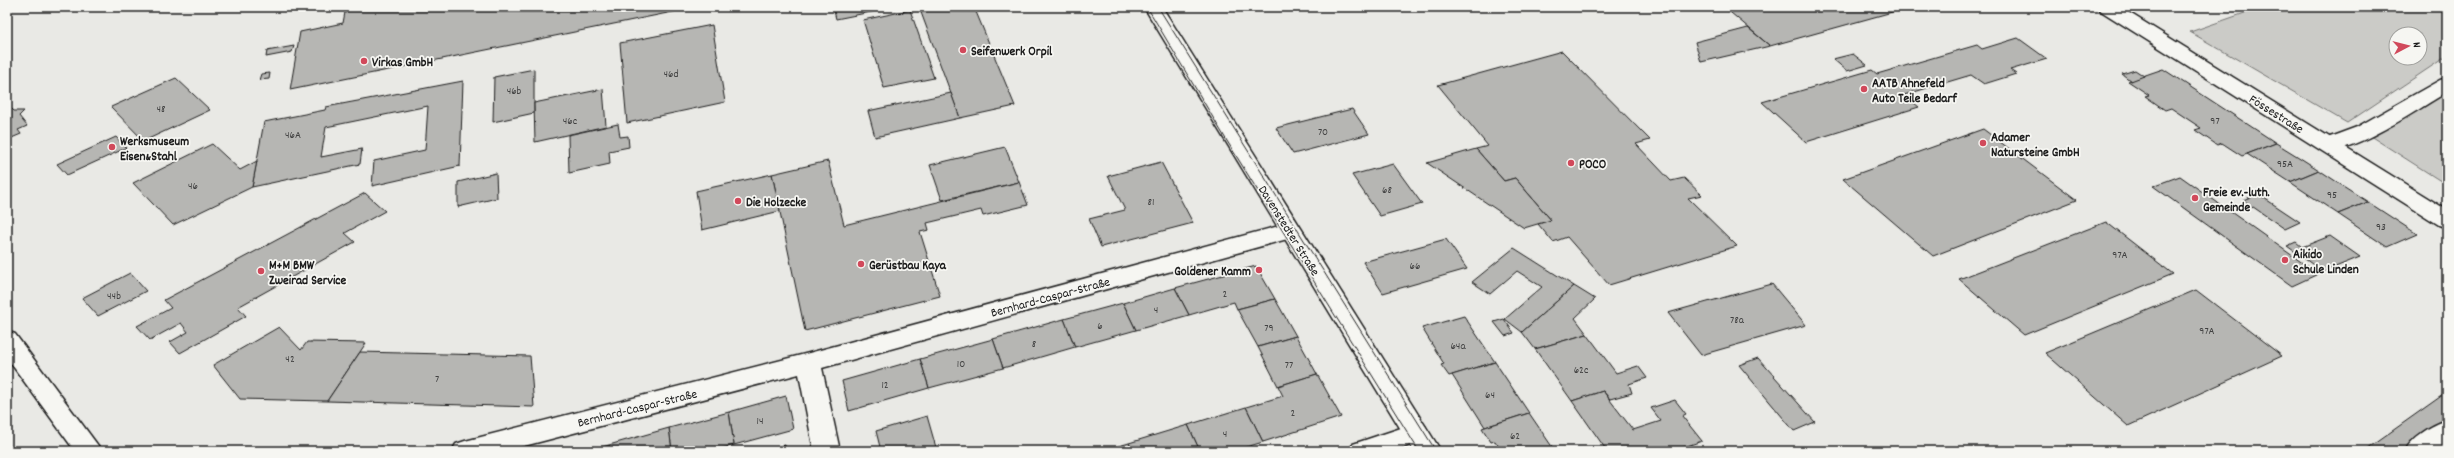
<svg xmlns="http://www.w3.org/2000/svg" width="2454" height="458" font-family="Dekko,sans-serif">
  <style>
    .green { fill: #cbcbc7; stroke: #747472; fill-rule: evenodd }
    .building { fill: #b6b6b3; stroke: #1c1c1c }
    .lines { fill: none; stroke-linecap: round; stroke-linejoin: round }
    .minor-casing { stroke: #1c1c1c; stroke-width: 3 }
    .tertiary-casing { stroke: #1c1c1c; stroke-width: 3 }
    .trunk-casing { stroke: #1c1c1c; stroke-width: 3 }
    .minor { fill: #f6f6f2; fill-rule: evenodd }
    .tertiary { fill: #f6f6f2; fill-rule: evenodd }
    .trunk { fill: #f6f6f2; fill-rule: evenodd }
    .tram { stroke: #1c1c1c; stroke-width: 1 }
    .poi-dot { fill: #d1495b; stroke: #f6f6f2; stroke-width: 1.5 }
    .labels { text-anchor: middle; stroke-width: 3.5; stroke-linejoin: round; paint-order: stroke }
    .number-label { font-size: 11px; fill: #424242 }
    .poi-label { font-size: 13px; font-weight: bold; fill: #1c1c1c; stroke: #f6f6f2; text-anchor: start }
    .street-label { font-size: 13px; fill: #1c1c1c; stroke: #f6f6f2 }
  </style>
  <rect width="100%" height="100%" fill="#e9e9e5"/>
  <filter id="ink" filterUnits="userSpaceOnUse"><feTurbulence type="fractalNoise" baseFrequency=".025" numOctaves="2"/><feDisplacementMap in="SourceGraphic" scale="8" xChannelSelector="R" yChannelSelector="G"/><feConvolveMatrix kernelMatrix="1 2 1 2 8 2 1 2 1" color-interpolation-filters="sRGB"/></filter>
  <g filter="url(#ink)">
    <g class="green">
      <path d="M2262,7H2447V56L2347,123L2190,32ZM2396,34H2420V58H2396Z"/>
      <polygon points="2447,84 2447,185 2364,132"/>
    </g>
    <g class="building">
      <polygon points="346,7 697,7 290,90 300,32 343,23"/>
      <polygon points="833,7 896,7 836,19"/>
      <polygon points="919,7 974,7 1015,106 960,118"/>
      <polygon points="1724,7 1924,7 1907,12 1903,9 1770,46"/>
      <polygon points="910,10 934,78 884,88 863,20"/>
      <polygon points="712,25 725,102 627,123 620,43"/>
      <polygon points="1748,28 1770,46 1701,62 1695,42"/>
      <polygon points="2018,38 2047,59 2010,70 2016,74 1984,84 1971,75 1904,95 1919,107 1806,142 1762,102 1872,70 1877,74 1977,45 1982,49"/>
      <polygon points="294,46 292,52 266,57 267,51"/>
      <polygon points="1562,51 1650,140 1636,144 1671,181 1684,178 1702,195 1688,198 1737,246 1609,285 1567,237 1553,242 1538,224 1551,220 1515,178 1504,181 1476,149 1488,146 1438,85"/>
      <polygon points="1853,54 1867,65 1847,71 1833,59"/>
      <polygon points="534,69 534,113 493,122 494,77"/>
      <polygon points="2163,69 2264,135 2276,143 2242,156 2222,143 2217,145 2195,130 2201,128 2171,108 2165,110 2145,96 2149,95 2128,81"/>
      <polygon points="2135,70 2144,76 2131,81 2122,74"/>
      <polygon points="270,73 269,79 259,80 261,74"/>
      <polygon points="176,78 210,110 144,141 111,107"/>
      <polygon points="463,81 460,166 372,186 374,161 425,150 428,106 326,127 321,157 362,149 360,164 252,187 264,122 325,110 326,107"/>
      <polygon points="603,89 606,126 535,142 534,103"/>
      <polygon points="951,93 960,118 875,137 868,111"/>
      <polygon points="12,109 14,111 24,111 19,116 27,126 18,130 21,134 7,140 7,111"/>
      <polygon points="1352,109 1369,134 1293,154 1276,128"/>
      <polygon points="618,124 620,137 628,136 629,147 609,151 610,164 569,173 568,135"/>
      <polygon points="1983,129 2077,200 1933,256 1843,179"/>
      <polygon points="116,137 126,148 67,175 57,164"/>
      <polygon points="2276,143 2297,156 2319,170 2290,182 2247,154"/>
      <polygon points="212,144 240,170 257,161 252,187 173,225 133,183"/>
      <polygon points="1005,147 1019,182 942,200 930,165"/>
      <polygon points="1476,149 1504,181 1515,178 1551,220 1524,228 1427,163"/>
      <polygon points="828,161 844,225 1019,182 1028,205 983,216 981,210 927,223 929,230 920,232 940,296 805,331 772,174"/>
      <polygon points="1161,162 1193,223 1101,247 1089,219 1125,210 1108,176"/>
      <polygon points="1393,164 1422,204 1380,216 1352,175"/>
      <polygon points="2319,170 2343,186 2368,202 2338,214 2290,182"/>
      <polygon points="496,173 497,198 458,207 458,182"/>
      <polygon points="772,174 780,211 702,230 696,191"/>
      <polygon points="2180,176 2276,244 2318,274 2292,286 2153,186"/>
      <polygon points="365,193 385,211 345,233 355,242 238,307 246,316 180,353 170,342 188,332 181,323 150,340 137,326 171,308 164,300"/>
      <polygon points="2258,194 2300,222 2285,229 2243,200"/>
      <polygon points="2368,202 2371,204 2417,234 2387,247 2338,214"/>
      <polygon points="2106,222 2173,274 2024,335 1959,279"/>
      <polygon points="2330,236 2360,257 2323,272 2287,246 2296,242 2302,247"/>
      <polygon points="1446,239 1467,269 1383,293 1363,262"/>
      <polygon points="1514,248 1574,286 1522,332 1505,319 1542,287 1517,271 1490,294 1472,282"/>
      <polygon points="1256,266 1275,299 1237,309 1234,302 1189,315 1175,288"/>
      <polygon points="130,273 146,291 98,316 82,298"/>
      <polygon points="1772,284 1806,325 1701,355 1668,313"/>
      <polygon points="1574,286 1595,299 1575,318 1587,334 1535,349 1522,332"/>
      <polygon points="1175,288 1189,315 1136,330 1123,303"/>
      <polygon points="2196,290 2282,356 2128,426 2045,353"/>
      <polygon points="1275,299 1296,336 1258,347 1237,309"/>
      <polygon points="1123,303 1136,330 1075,347 1064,319"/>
      <polygon points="1464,316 1495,362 1449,376 1441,365 1444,364 1422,328"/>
      <polygon points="1064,319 1075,347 1003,368 993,339"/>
      <polygon points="1504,319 1514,333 1505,336 1494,322"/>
      <polygon points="279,327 301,350 307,342 366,343 327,401 240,399 213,365"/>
      <polygon points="1587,334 1616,373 1638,366 1647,378 1629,384 1632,393 1610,399 1603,391 1572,401 1535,349"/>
      <polygon points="1296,336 1317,374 1278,386 1258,347"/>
      <polygon points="993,339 1003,368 929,388 920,359"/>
      <polygon points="360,352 530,356 534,407 327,401"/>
      <polygon points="1758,358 1815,422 1794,431 1739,365"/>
      <polygon points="920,359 929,388 849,411 842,381"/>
      <polygon points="1495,362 1529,413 1485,427 1452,375"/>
      <polygon points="1317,374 1341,417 1263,442 1246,407 1283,396 1278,386"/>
      <polygon points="1603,391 1633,430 1661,421 1651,408 1675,400 1686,414 1682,416 1702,441 1672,451 1607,451 1572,401"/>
      <polygon points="2447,392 2447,451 2364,451 2402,424"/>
      <polygon points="786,396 793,429 734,445 729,412"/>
      <polygon points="1246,407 1263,442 1233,451 1200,451 1188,425"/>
      <polygon points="729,412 734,445 714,451 672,451 669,428"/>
      <polygon points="1529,413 1555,451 1502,451 1495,441 1491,442 1482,428"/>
      <polygon points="927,416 937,451 881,451 876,431"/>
      <polygon points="1188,425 1200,451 1133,451 1129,443"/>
      <polygon points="669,428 672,451 609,451 609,445"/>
      <polygon points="1129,443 1133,451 1102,451"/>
      <polygon points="609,445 609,451 588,451"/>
      <polygon points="785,445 786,451 765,451"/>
    </g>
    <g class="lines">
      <g class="minor-casing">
        <g id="minor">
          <polygon points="1290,223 1298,226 1301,231 1298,236 822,368 840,451 814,451 799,374 505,451 452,451 456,444 465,441 809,353"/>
          <polygon points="1416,423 1425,426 1429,433 1425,440 1393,451 1349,451 1353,444"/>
        </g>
      </g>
      <g class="tertiary-casing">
        <g id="tertiary">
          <polygon points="1144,7 1162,7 1441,451 1414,451"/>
          <polygon points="2098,7 2120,7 2447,210 2447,228 2439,225 2101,11"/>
          <polygon points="7,331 15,334 102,451 75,451 7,358"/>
        </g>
      </g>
      <g class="trunk-casing">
        <g id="trunk">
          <path d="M2447,78V92C2422,107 2348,157 2322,150L2319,145L2322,140L2357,127L2440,80Z"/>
          <path d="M2447,420V444L2437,451H2405C2412,437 2432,425 2447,420Z"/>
        </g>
      </g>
      <use href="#minor" class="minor"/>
      <use href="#tertiary" class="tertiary"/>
      <use href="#trunk" class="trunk"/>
      <g class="tram">
        <polyline points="1147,7 1227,141 1419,451"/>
        <polyline points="1158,7 1436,451"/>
      </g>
    </g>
  </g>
  <g class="poi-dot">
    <circle cx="963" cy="50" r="4"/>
    <circle cx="364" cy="61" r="4"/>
    <circle cx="1864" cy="89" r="4"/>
    <circle cx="1983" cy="143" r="4"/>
    <circle cx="112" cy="147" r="4"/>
    <circle cx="1571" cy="163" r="4"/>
    <circle cx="2195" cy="198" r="4"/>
    <circle cx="738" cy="201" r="4"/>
    <circle cx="2285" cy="260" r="4"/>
    <circle cx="861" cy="264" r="4"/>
    <circle cx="1259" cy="270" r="4"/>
    <circle cx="261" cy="271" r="4"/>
  </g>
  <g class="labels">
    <g class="number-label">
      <text x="671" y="77">46d</text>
      <text x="514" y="94">46b</text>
      <text x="161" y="112">48</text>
      <text x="570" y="124">46c</text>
      <text x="2215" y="124">97</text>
      <text x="1323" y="135">70</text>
      <text x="293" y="138">46A</text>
      <text x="2285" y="167">95A</text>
      <text x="193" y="189">46</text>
      <text x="1387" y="193">68</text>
      <text x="2332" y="198">95</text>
      <text x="1151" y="205">81</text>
      <text x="2381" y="230">93</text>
      <text x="2120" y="258">97A</text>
      <text x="1415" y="269">66</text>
      <text x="1225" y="297">2</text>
      <text x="114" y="299">44b</text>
      <text x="1156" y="313">4</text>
      <text x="1737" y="323">78a</text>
      <text x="1100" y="329">6</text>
      <text x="1269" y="331">79</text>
      <text x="2207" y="334">97A</text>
      <text x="1034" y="347">8</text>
      <text x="1458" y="349">64a</text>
      <text x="290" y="362">42</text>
      <text x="961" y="367">10</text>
      <text x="1289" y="368">77</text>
      <text x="1581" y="373">62c</text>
      <text x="437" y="382">7</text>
      <text x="885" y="388">12</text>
      <text x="1490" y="398">64</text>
      <text x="1293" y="416">2</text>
      <text x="760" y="424">14</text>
      <text x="1225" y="437">4</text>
      <text x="1515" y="439">62</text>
    </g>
    <g class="poi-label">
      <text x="971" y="55">Seifenwerk Orpil</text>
      <text x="372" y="66">Virkas GmbH</text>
      <text x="1872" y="87">AATB Ahnefeld<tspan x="1872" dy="15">Auto Teile Bedarf</tspan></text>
      <text x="1991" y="141">Adamer<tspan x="1991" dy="15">Natursteine GmbH</tspan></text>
      <text x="120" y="145">Werksmuseum<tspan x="120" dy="15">Eisen&amp;Stahl</tspan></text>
      <text x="1579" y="168">POCO</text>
      <text x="2203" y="196">Freie ev.-luth.<tspan x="2203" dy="15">Gemeinde</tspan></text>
      <text x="746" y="206">Die Holzecke</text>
      <text x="2293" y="258">Aikido<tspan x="2293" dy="15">Schule Linden</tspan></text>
      <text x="269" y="269">M+M BMW<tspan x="269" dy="15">Zweirad Service</tspan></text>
      <text x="869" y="269">Gerüstbau Kaya</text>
      <text x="1251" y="275" text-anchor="end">Goldener Kamm</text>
    </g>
    <g class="street-label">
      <text transform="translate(2277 113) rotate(32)" y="5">Fössestraße</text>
      <text transform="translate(1290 230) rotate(58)" y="5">Davenstedter Straße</text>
      <text transform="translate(1050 296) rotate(-15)" y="5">Bernhard-Caspar-Straße</text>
      <text transform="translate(637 407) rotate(-14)" y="5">Bernhard-Caspar-Straße</text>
    </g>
  </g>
  <rect width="2454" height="458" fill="none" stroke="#f6f6f2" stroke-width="24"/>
  <rect x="12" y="12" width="2430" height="434" fill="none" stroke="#1c1c1c" stroke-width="1.5" filter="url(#ink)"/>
  <g transform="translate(2408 46) rotate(83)"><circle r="19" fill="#f6f6f2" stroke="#9f9f9c"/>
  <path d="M0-3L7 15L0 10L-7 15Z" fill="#d1495b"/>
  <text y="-6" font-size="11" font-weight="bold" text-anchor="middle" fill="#1c1c1c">N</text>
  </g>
</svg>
